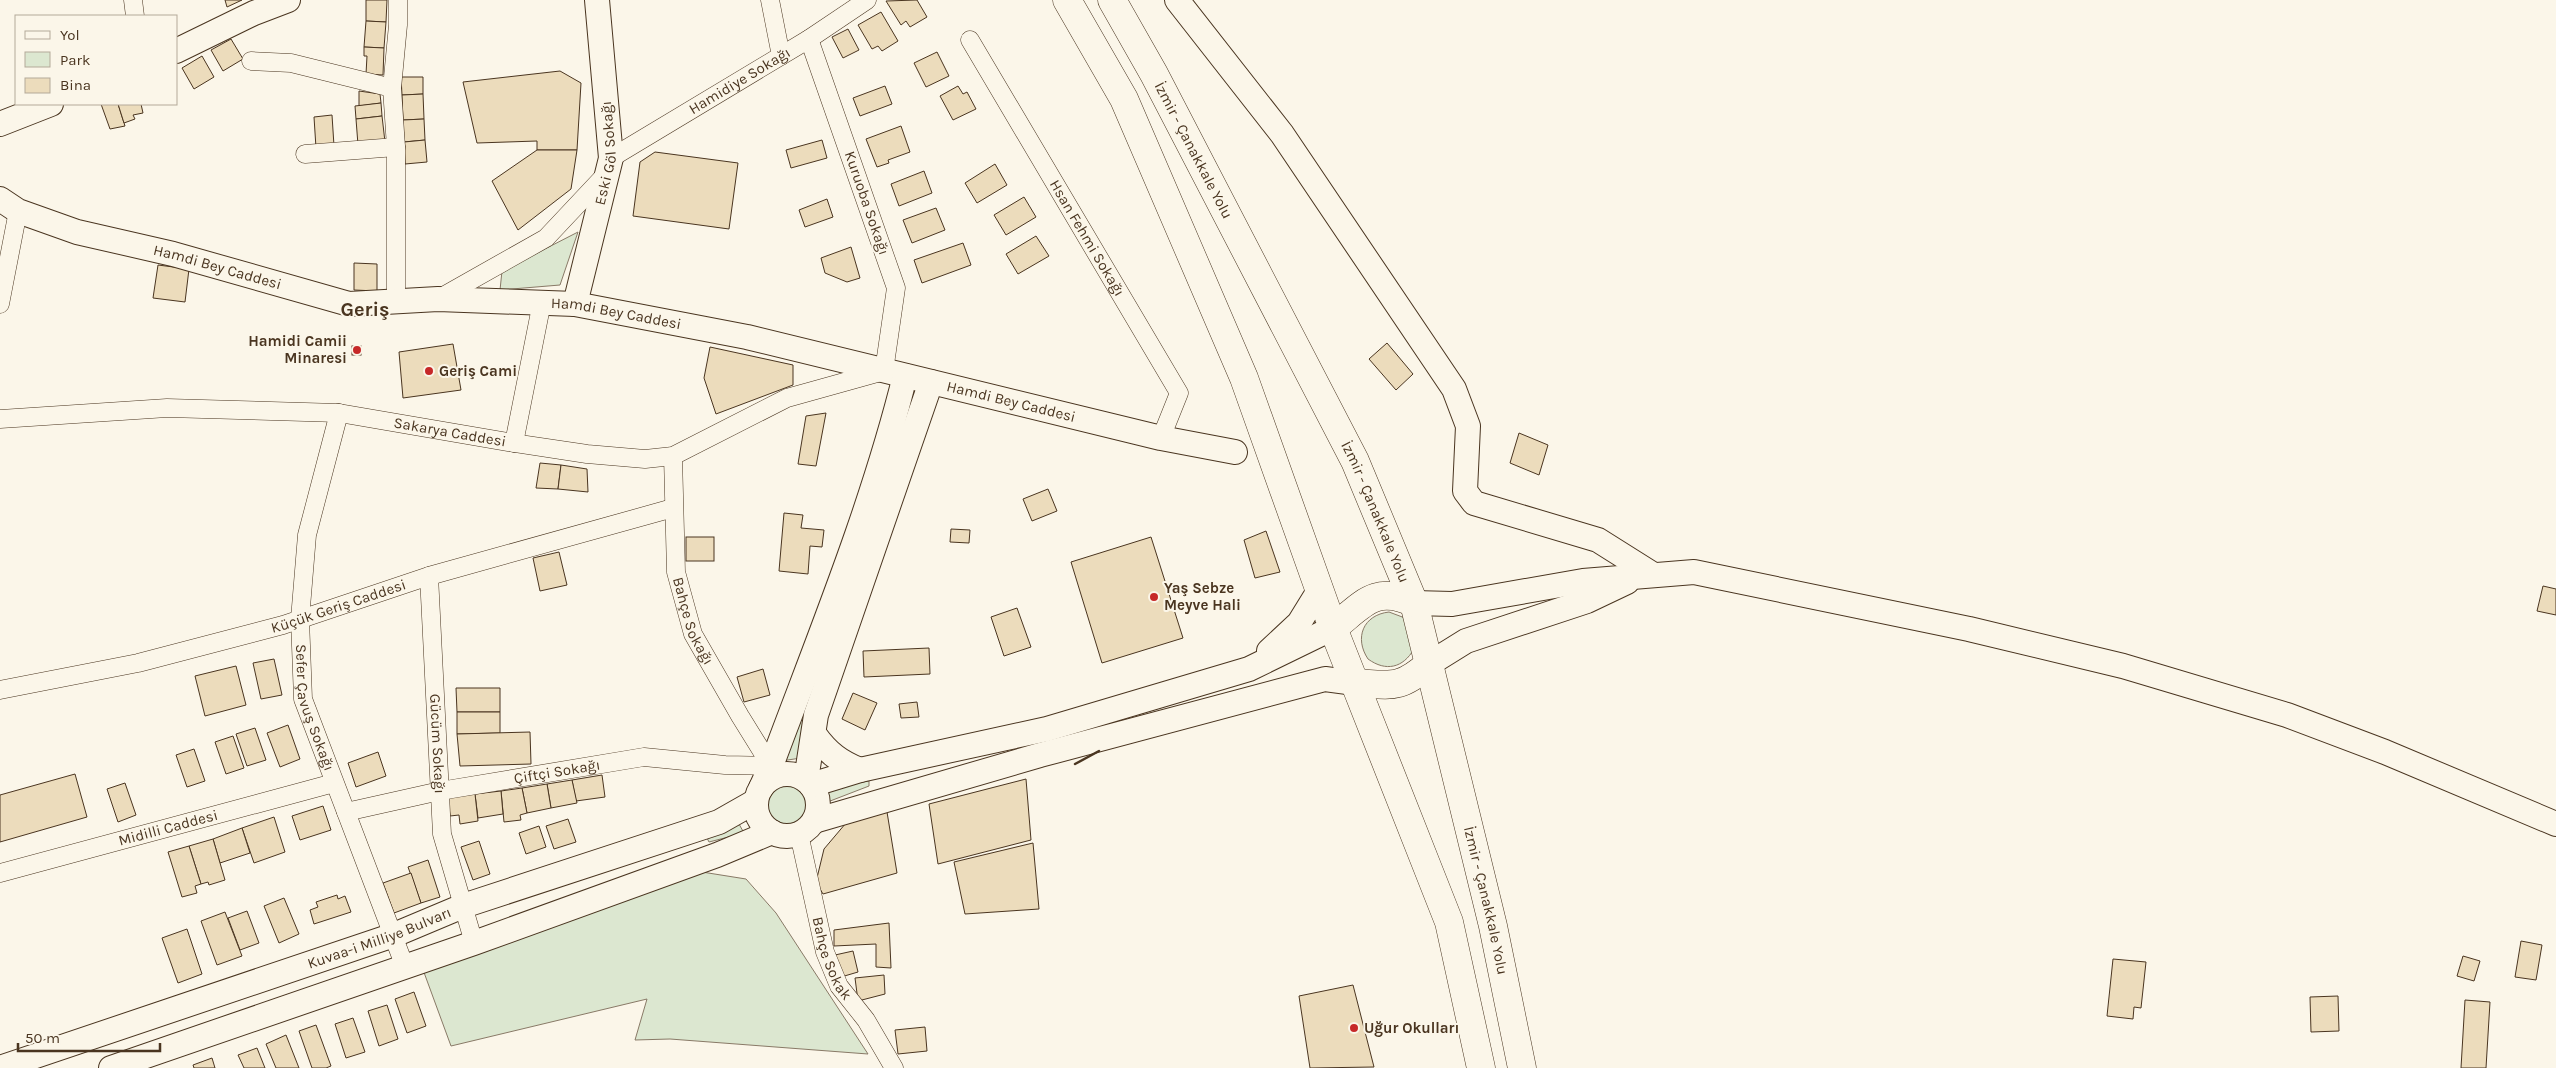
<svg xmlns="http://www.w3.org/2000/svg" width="2556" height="1068" font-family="Karla,sans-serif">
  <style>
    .green { fill: #dce7d0; stroke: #887966 }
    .building { fill: #ecdcbc; stroke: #4a3520 }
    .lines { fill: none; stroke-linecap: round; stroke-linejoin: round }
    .street-casing { stroke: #4a3520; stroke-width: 19 }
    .secondary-casing { stroke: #4a3520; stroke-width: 26 }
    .highway-casing { stroke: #4a3520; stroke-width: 29 }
    .street { stroke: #fbf6e9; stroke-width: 18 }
    .secondary { stroke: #fbf6e9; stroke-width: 24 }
    .highway { stroke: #fbf6e9; stroke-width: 28 }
    .wall { stroke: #4a3520; stroke-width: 2.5 }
    .poi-dot { fill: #c62828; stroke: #fbf6e9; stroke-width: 2 }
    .labels { text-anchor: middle; stroke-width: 4; stroke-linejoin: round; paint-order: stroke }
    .street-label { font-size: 15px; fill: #4a3520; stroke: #fbf6e9 }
    .poi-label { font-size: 15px; font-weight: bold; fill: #4a3520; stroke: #fbf6e9; text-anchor: start }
    .district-label { font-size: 20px; font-weight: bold; fill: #4a3520; stroke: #fbf6e9 }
  </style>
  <rect width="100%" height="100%" fill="#fbf6e9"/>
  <g class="green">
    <polygon points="578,232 560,285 500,290 502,271"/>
    <path d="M1389,612L1405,618L1414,649C1403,668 1386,672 1368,659C1354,638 1363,615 1389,612Z"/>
    <polygon points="811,695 801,758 781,761"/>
    <polygon points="869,781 869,786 825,803 822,787"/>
    <circle cx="786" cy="806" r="21"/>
    <polygon points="739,824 744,833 709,842 707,838"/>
    <polygon points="702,872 746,879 776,913 868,1054 670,1039 635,1040 647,999 451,1046 422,967"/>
  </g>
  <g class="building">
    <polygon points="225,0 242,0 227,7"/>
    <polygon points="366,0 387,0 386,22 366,21"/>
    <polygon points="917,0 927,17 910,27 906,21 901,25 886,1"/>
    <polygon points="881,12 898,41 882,51 878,46 872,49 858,25"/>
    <polygon points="366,21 386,22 384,48 364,47"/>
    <polygon points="848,29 859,50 843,58 832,37"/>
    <polygon points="231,39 243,59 223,71 211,50"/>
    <polygon points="364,47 384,48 383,75 366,74 367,56 364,56"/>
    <polygon points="937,52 949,76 926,87 914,63"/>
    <polygon points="202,56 214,77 194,89 182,68"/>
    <polygon points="560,71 581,83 577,150 537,150 537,141 477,143 463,82"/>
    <polygon points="401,77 423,77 423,94 402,95"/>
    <polygon points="885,86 892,104 860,116 853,98"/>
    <polygon points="958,86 963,94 967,92 976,109 953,120 940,96"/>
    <polygon points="359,91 380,94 381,103 359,106"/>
    <polygon points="423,94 424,119 403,120 402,95"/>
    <polygon points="381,103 382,116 356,119 355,106"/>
    <polygon points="101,104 118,104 125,126 110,129"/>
    <polygon points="118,104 141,104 143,113 133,115 135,119 124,123"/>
    <polygon points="332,115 334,146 316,148 314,117"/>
    <polygon points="382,116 385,142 358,145 356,119"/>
    <polygon points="424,119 425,140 404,142 403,120"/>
    <polygon points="901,126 910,152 888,160 889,163 877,167 866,139"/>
    <polygon points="425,140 427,162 405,164 404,142"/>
    <polygon points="822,140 827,158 791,168 786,150"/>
    <polygon points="537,150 577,150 571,189 518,230 492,181"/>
    <polygon points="655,152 738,163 729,229 633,216 640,162"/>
    <polygon points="995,164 1007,185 977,203 965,183"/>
    <polygon points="924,171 932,193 899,206 891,184"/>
    <polygon points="1024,197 1036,217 1006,235 994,215"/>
    <polygon points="827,199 833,217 805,227 799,210"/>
    <polygon points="936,208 945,230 912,243 903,220"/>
    <polygon points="1036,236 1049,256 1018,274 1006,254"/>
    <polygon points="963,243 971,265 922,283 914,260"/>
    <polygon points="851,247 860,278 847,282 825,273 821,258"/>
    <polygon points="354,263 377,264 377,291 354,290"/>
    <polygon points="158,265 189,269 185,302 153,298"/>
    <polygon points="1387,343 1413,374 1396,390 1369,359"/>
    <polygon points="453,344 461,390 403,398 399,352"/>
    <rect x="352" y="346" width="9" height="9"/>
    <polygon points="710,347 793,365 793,385 716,414 704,378"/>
    <polygon points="826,413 816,466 798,464 806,416"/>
    <polygon points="1519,433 1548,445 1539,475 1510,463"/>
    <polygon points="540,463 561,465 558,489 536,488"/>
    <polygon points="561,465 587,469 588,492 558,489"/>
    <polygon points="1048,489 1057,511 1032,521 1023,499"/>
    <polygon points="784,513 803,515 801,528 824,530 822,547 810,546 808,574 779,571"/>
    <polygon points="951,529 970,530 969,543 950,542"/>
    <polygon points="1266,531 1280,572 1255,578 1244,540"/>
    <rect x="686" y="537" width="28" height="24"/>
    <polygon points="1151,537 1183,638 1102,663 1071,562"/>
    <polygon points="559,552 567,585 540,591 533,558"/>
    <polygon points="2543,586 2556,589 2556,615 2537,611"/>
    <polygon points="1017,608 1031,647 1004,656 991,617"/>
    <polygon points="929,648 930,674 864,677 863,651"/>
    <polygon points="274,659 282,695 261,699 253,663"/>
    <polygon points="236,666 246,705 205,716 195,676"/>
    <polygon points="763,669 770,695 744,702 737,677"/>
    <polygon points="456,688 500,688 500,712 457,712"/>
    <polygon points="853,693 877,703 865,730 842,719"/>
    <polygon points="917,702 919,717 901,718 899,704"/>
    <polygon points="457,712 500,712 500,733 457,734"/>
    <polygon points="288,725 300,759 280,767 267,733"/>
    <polygon points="255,728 266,760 247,766 236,734"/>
    <polygon points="530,732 531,764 460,766 457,734"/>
    <polygon points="233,736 244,768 226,774 215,742"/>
    <polygon points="194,749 205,781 187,787 176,755"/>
    <polygon points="378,752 386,776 356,787 348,763"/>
    <polygon points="75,774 87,817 0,842 0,795"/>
    <polygon points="602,775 605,797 576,801 572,780"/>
    <polygon points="1026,779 1031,840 938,864 929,804"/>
    <polygon points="572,780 577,803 551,808 547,784"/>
    <polygon points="125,783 136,815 118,822 107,789"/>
    <polygon points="547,784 551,808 527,813 522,788"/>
    <polygon points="522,788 527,813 520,815 521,820 504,822 501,791"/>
    <polygon points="501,791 503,814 478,818 475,794"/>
    <polygon points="475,794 478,821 460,824 459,815 450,816 448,797"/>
    <polygon points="323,806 331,830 300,840 292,816"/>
    <polygon points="887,812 897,873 823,894 816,882 824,849 846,823"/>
    <polygon points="274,817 285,852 254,863 242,828"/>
    <polygon points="568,819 576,842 554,849 546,826"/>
    <polygon points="539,826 546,847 526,854 519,833"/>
    <polygon points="242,828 250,853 220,863 213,839"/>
    <polygon points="213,839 225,880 209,885 208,882 201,884 189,846"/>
    <polygon points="479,841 490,874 473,880 461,847"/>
    <polygon points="1033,843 1039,909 965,914 954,862"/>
    <polygon points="189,846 201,884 195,886 197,893 182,897 168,852"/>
    <polygon points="428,860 440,897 421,903 408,867"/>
    <polygon points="411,873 421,903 394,913 383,883"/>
    <polygon points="337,895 338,899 345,896 351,912 314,924 310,910 318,907 316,902"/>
    <polygon points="284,898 299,934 279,943 264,906"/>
    <polygon points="247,911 259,943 240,950 228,918"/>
    <polygon points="225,912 242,956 217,965 201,921"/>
    <polygon points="889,923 891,968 876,967 876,944 834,946 834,930"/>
    <polygon points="187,929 202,974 178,983 162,938"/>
    <polygon points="2521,941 2542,945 2536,980 2515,977"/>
    <polygon points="853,951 858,972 841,977 835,955"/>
    <polygon points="2463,956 2480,961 2474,981 2457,976"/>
    <polygon points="2113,959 2146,962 2141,1008 2134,1007 2133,1019 2107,1016"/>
    <polygon points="884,975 885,994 858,1001 855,978"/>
    <polygon points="1353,985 1374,1067 1310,1068 1299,996"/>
    <polygon points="414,992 426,1026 407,1033 395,999"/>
    <polygon points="2338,996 2339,1031 2311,1032 2310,997"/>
    <polygon points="2465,1000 2490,1002 2486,1068 2461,1068"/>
    <polygon points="387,1005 398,1039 379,1046 368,1011"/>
    <polygon points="353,1018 365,1052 346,1058 335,1024"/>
    <polygon points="316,1025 331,1066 326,1068 312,1068 299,1031"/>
    <polygon points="925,1027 927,1051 898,1054 895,1030"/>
    <polygon points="286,1035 299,1068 276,1068 266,1044"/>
    <polygon points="257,1048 265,1068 244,1068 238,1055"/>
    <polygon points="212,1058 215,1068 194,1068 193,1065"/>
  </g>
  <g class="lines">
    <g class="street-casing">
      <g id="street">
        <polyline points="133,0 135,16"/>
        <polyline points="770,0 781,56"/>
        <path id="s1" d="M970,40L1179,393L1161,438"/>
        <polyline points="251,61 291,63 392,88"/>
        <polyline points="305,154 396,147"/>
        <path id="s2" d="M611,158L809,39L867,0"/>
        <polyline points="438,299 546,238 608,172"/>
        <polyline points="396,302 396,147 392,88 398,25 398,0"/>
        <polyline points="0,304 18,211"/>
        <path id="s3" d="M339,413L307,535L300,619L303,699L405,967"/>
        <path id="s4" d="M0,419L167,408L339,413L514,443L587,454L645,459L673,456L787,398L884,371L896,288L809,39"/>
        <polyline points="514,443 542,302"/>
        <path id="s5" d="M673,456L676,572L693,634L740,716L771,766"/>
        <path id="s6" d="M429,576L442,834L474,943"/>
        <path id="s7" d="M0,690L138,663L283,625L429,576L673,508"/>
        <path id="s8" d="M346,812L440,791L644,757L725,765L771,766"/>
        <path id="s9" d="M799,834L825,952L839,986L866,1020L894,1068"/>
        <path id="s10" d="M0,873L334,783"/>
      </g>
    </g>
    <g class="secondary-casing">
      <g id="secondary">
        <polyline points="1177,0 1282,134 1454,389 1468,426 1465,491 1474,503 1598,540 1652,574"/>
        <polyline points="176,51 254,13 288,0"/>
        <polyline points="0,124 51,104"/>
        <path id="s11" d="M0,199L18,211L77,232L173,254L349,304L438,299L575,304L747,337L1161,438L1235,452"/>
        <path id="s12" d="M575,304L611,158L597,0"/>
        <polyline points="1414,603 1452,604 1583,581 1694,572 1969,629 2123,666 2287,715 2385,752 2556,824"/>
        <polyline points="1269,651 1299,623 1320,589"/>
        <polyline points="1429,664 1466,641 1587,601 1627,582"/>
        <path d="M815,735C828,753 840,762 860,770"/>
        <circle cx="787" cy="805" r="31"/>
        <polyline points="806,780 816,715 931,382"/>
        <polyline points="811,785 860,770 1047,729 1249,669 1333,628"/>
        <path d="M761,788L771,766C819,637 872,509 905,376"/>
        <polyline points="814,821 1040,755 1325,679 1355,683"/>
        <path id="s13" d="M0,1068L394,935L463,906L719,822L756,801"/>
        <polyline points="111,1068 474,943 717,855 772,832"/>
      </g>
    </g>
    <g class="highway-casing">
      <g id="highway">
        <polyline points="1067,0 1124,99 1244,378 1333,628 1449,922 1481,1068"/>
        <path id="s14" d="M1112,0L1154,74L1355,461L1414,603L1493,926L1522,1068"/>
        <path d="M1333,628C1362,606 1374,584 1414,603"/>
        <path d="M1355,683C1392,685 1399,690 1429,664"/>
      </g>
    </g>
    <use href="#street" class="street"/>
    <use href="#secondary" class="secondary"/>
    <use href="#highway" class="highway"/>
    <polyline class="wall" points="1075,764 1099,751"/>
  </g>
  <g class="poi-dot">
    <circle cx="357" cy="350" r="5"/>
    <circle cx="429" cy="371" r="5"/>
    <circle cx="1154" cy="597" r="5"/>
    <circle cx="1354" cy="1028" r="5"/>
  </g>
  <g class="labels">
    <g class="street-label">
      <text dy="5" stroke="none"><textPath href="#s2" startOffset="150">Hamidiye Sokağı</textPath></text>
      <text dy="5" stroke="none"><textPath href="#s14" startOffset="171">İzmir - Çanakkale Yolu</textPath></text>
      <text dy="5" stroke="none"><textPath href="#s12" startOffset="155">Eski Göl Sokağı</textPath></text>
      <text transform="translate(867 203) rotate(71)" y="5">Kuruoba Sokağı</text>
      <text dy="5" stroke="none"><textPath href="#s1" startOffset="230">Hsan Fehmi Sokağı</textPath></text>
      <text dy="5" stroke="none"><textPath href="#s11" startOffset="229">Hamdi Bey Caddesi</textPath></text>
      <text dy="5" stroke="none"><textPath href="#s11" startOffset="634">Hamdi Bey Caddesi</textPath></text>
      <text dy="5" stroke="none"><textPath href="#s11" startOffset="1039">Hamdi Bey Caddesi</textPath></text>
      <text dy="5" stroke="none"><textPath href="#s4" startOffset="452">Sakarya Caddesi</textPath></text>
      <text dy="5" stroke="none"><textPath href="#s14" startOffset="576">İzmir - Çanakkale Yolu</textPath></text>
      <text dy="5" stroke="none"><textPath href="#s7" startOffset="349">Küçük Geriş Caddesi</textPath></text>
      <text dy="5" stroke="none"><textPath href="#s5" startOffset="168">Bahçe Sokağı</textPath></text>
      <text dy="5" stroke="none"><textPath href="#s3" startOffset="301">Sefer Çavuş Sokağı</textPath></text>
      <text dy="5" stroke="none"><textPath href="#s6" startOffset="168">Gücüm Sokağı</textPath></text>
      <text dy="5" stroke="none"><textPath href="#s8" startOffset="215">Çiftçi Sokağı</textPath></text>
      <text dy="5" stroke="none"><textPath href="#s10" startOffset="174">Midilli Caddesi</textPath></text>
      <text dy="5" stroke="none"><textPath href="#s14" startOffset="981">İzmir - Çanakkale Yolu</textPath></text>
      <text dy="5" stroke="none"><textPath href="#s13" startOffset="401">Kuvaa-i Milliye Bulvarı</textPath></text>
      <text dy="5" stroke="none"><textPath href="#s9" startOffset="129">Bahçe Sokak</textPath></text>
    </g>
    <g class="poi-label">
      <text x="347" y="346" text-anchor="end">Hamidi Camii<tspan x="347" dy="17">Minaresi</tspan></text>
      <text x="439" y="376">Geriş Cami</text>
      <text x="1164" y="593">Yaş Sebze<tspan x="1164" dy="17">Meyve Hali</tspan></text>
      <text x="1364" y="1033">Uğur Okulları</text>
    </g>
    <g class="district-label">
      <text x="365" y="316">Geriş</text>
    </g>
  </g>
  <rect x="15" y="15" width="162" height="90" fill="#fbf6e9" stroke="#b4a999"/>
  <rect x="25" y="31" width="25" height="8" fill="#fbf6e9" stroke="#b4a999"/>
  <text x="60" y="40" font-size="15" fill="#4a3520">Yol</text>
  <rect x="25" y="52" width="25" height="15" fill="#dce7d0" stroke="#b4a999"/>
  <text x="60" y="65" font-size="15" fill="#4a3520">Park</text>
  <rect x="25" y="78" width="25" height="15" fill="#ecdcbc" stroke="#b4a999"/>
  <text x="60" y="90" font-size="15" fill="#4a3520">Bina</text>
  <path d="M18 1043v8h142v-8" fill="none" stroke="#4a3520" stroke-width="2.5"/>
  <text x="25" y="1043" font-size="15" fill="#4a3520" stroke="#fbf6e9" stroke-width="4" paint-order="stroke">50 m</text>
</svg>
